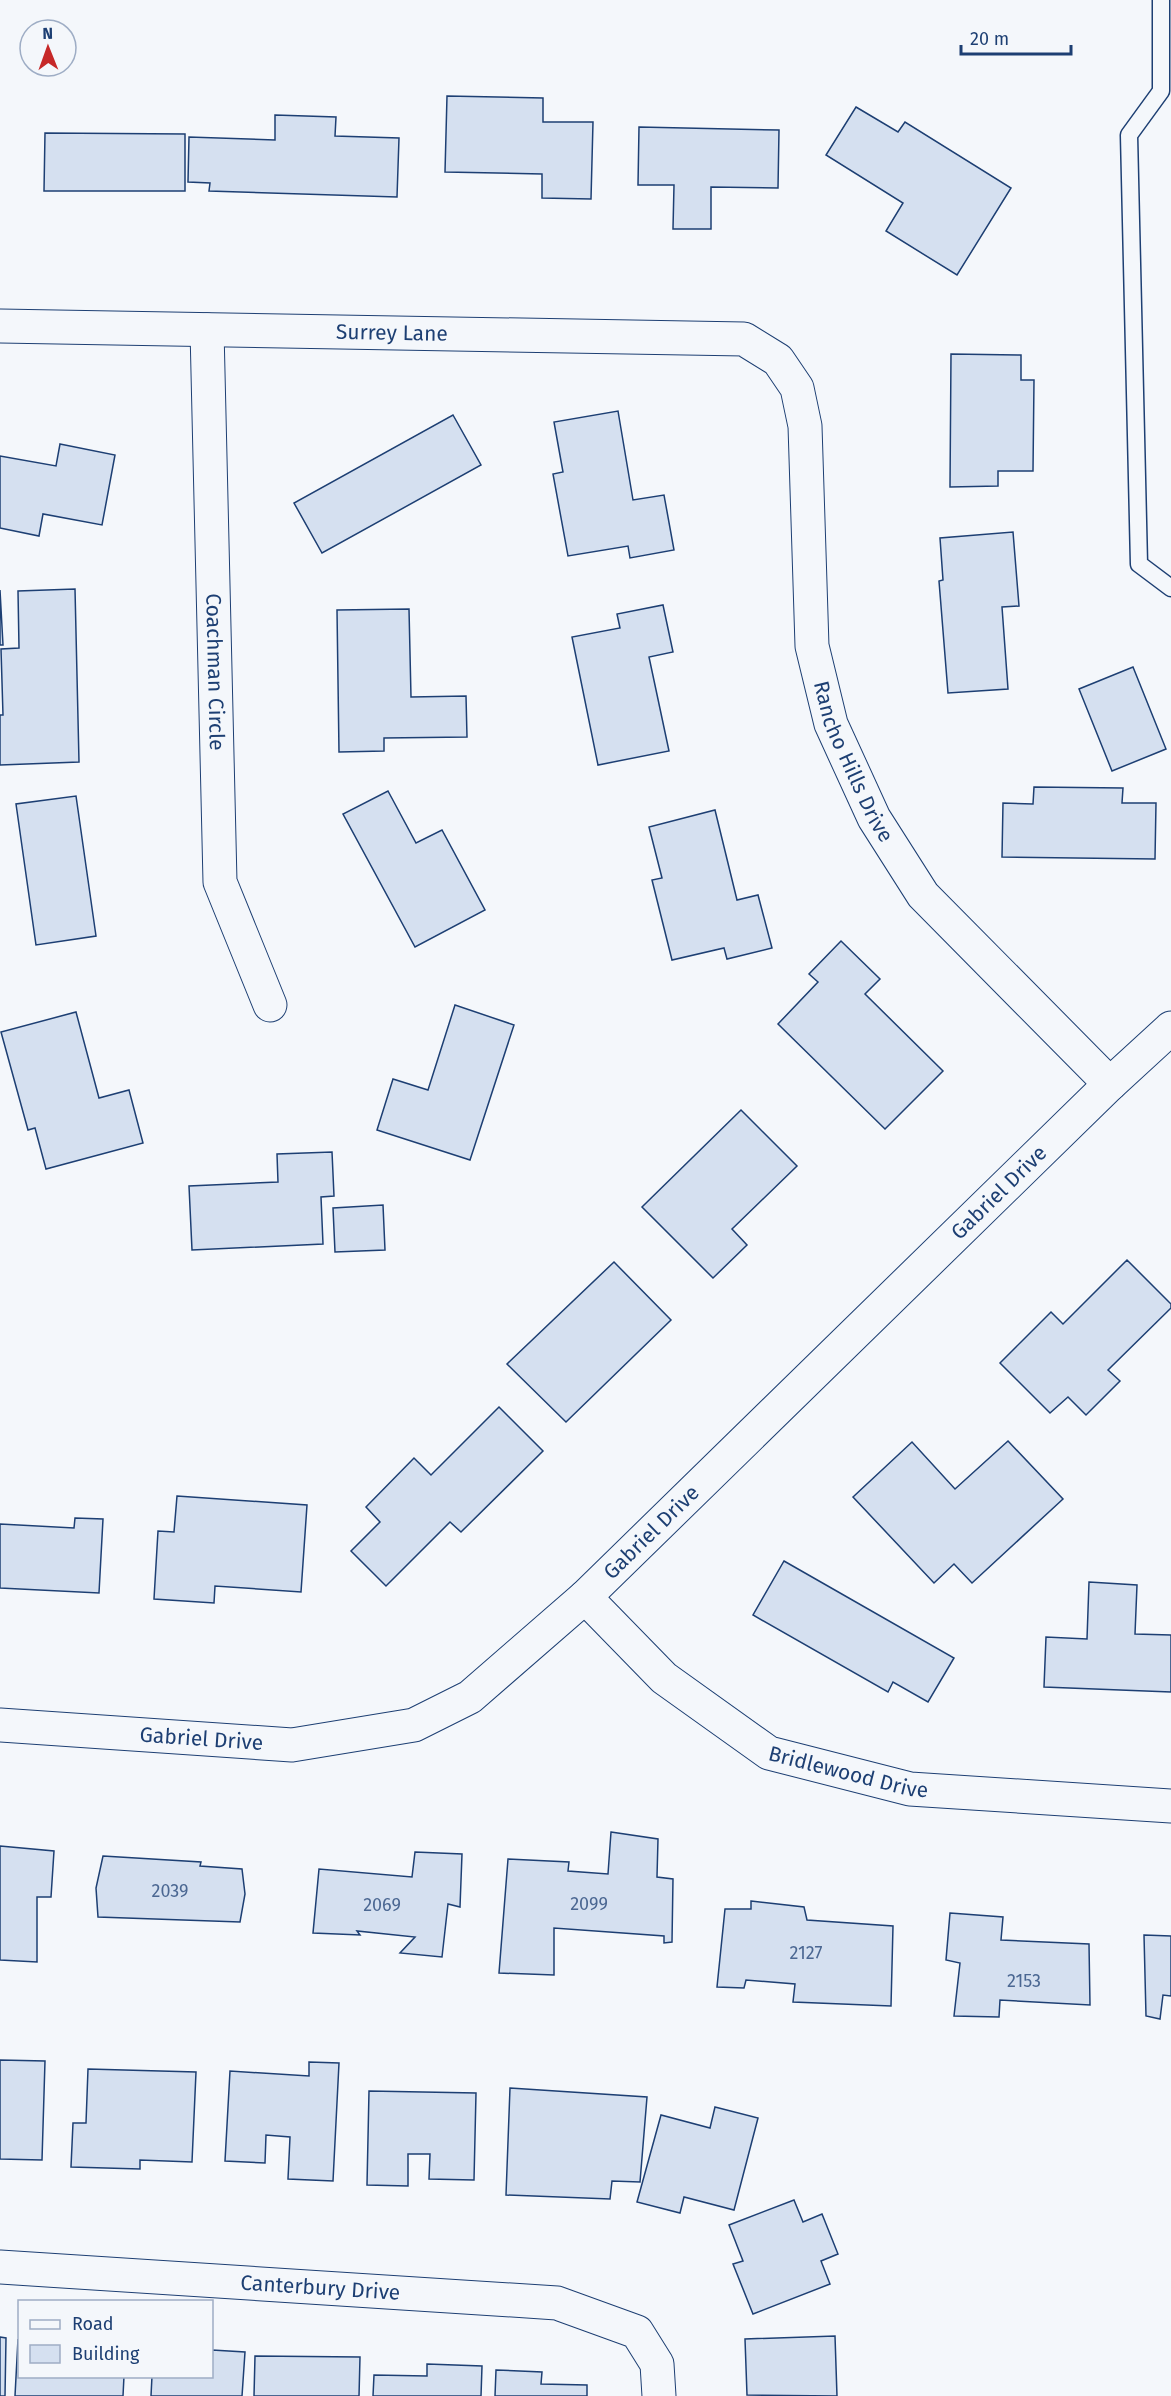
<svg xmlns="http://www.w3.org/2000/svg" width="1171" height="2396" font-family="'Fira Sans',sans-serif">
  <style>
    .building { fill: #d5e0f0; stroke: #1d3f73; stroke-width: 1.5 }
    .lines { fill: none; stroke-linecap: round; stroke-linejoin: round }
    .service-casing { stroke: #1d3f73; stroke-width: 19 }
    .minor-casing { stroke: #1d3f73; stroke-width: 35 }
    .service { stroke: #f4f7fb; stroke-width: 16 }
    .minor { stroke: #f4f7fb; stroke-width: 33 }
    .labels { text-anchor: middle; stroke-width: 4.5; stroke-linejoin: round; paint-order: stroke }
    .number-label { font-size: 18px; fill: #4b6792 }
    .street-label { font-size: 21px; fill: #1d3f73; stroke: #f4f7fb }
  </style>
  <rect width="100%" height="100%" fill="#f4f7fb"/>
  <g class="building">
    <polygon points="447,96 543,98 543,122 593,122 591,199 542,198 542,174 445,172"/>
    <polygon points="856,107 898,132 905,122 1011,188 957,275 886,231 903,203 826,155"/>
    <polygon points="275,115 336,117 335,136 399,138 397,197 209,191 210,183 188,182 189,137 275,140"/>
    <polygon points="639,127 779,130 778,188 711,187 711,229 673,229 674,185 638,185"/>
    <polygon points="45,133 185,134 185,191 44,191"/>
    <polygon points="951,354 1021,355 1021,380 1034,380 1033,471 998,471 998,486 950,487"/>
    <polygon points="618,411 633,500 664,495 674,550 630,558 628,546 568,556 553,474 563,472 554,422"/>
    <polygon points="453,415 481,465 322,553 294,503"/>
    <polygon points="60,444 115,455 102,525 43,514 39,536 0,528 0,456 56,466"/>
    <polygon points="1013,532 1019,606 1002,607 1008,689 948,693 939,581 943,580 940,538"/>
    <polygon points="75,589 79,762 0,765 0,715 3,715 1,649 19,648 18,591"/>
    <polygon points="0,590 3,645 0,645"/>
    <polygon points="663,605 673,652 649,657 669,751 598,765 572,637 620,628 617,614"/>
    <polygon points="409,609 411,697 466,696 467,737 384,738 384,751 339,752 337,610"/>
    <polygon points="1133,667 1166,749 1112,771 1079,689"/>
    <polygon points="1034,787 1123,788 1122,803 1156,803 1155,859 1002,857 1003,803 1033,804"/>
    <polygon points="388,791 416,843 442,830 485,910 415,947 343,814"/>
    <polygon points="76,796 96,936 36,945 16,804"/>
    <polygon points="715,810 737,900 758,895 772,948 727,959 724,948 672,960 652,880 662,878 649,827"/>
    <polygon points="841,941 880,979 865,994 943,1071 885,1129 778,1024 818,982 809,974"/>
    <polygon points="455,1005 514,1025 470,1160 377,1130 393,1079 428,1090"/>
    <polygon points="76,1012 99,1098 129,1090 143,1143 46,1169 35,1128 28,1130 1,1032"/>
    <polygon points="741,1110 797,1166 732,1229 747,1245 713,1278 642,1207"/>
    <polygon points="332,1152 334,1196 321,1197 323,1244 192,1250 189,1186 278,1182 277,1154"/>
    <polygon points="383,1205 385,1250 335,1252 333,1208"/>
    <polygon points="1127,1260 1171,1304 1171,1308 1108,1370 1120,1381 1086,1415 1068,1397 1050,1413 1000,1363 1051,1312 1063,1324"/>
    <polygon points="614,1262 671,1320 566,1422 507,1364"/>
    <polygon points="499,1407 543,1451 461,1532 450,1522 386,1586 351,1551 380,1522 366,1507 414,1458 431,1475"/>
    <polygon points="1008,1441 1063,1499 972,1583 954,1564 934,1583 853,1497 912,1442 955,1489"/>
    <polygon points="177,1496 307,1505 301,1592 215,1586 214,1603 154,1599 158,1531 174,1532"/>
    <polygon points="75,1518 103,1519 99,1593 0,1588 0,1524 74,1528"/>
    <polygon points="784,1561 954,1658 928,1702 893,1682 888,1692 753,1615"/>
    <polygon points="1089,1582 1137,1585 1135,1634 1171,1635 1171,1692 1044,1687 1046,1637 1087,1639"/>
    <polygon points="611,1832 658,1839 657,1877 673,1879 672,1942 664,1943 664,1936 554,1928 554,1975 499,1973 508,1859 569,1862 568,1871 608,1874"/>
    <polygon points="0,1846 54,1851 51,1897 37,1897 37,1962 0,1960"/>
    <polygon points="415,1852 462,1854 460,1907 448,1904 442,1957 400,1953 415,1937 357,1931 360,1935 313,1933 319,1869 412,1877"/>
    <polygon points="103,1856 201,1862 200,1866 242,1869 245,1894 240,1922 98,1917 96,1888"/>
    <polygon points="751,1901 804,1907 807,1920 893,1926 891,2006 793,2002 795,1984 746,1980 744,1988 717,1987 725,1909 751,1909"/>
    <polygon points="950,1913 1003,1917 1001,1940 1089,1944 1090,2005 1000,2000 999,2017 954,2016 960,1963 946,1960"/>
    <polygon points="1144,1935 1171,1936 1171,1996 1163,1995 1160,2019 1146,2016"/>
    <polygon points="0,2060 45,2061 42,2160 0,2159"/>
    <polygon points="309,2062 339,2063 333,2181 288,2179 290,2137 266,2135 265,2163 225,2161 230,2071 309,2076"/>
    <polygon points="88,2069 196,2072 192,2162 140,2160 140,2169 71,2167 73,2123 86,2123"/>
    <polygon points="510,2088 647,2097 640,2182 612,2181 610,2199 506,2195"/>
    <polygon points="369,2091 476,2093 474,2180 429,2179 430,2154 408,2154 408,2186 367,2185"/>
    <polygon points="715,2107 758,2118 734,2210 684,2197 680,2213 637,2202 661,2115 710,2128"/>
    <polygon points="794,2200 803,2222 822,2214 838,2254 821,2261 830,2284 753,2314 733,2264 743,2261 729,2225"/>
    <polygon points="835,2336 837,2396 747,2395 745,2339"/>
    <polygon points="0,2337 6,2338 5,2396 0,2396"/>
    <polygon points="18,2339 20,2376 124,2376 123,2396 15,2396"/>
    <polygon points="212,2350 245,2352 242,2396 151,2396 152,2376 212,2376"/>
    <polygon points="255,2356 360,2357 359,2396 254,2396"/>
    <polygon points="427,2364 482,2366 481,2396 373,2396 374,2375 427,2376"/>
    <polygon points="496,2370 542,2372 541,2384 587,2385 587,2396 495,2396"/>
  </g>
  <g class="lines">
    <g class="service-casing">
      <polyline id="service" points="1161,0 1161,91 1129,135 1139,564 1171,588"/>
    </g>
    <g class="minor-casing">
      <g id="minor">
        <path id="s1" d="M0,326L744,339L778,360L797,388L805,426L812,646L831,724L874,818L923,895L1110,1084"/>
        <path id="s2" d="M207,330L220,882L270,1005"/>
        <path id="s3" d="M585,1597L664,1678L769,1753L910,1789L1171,1806"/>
        <path id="s4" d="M0,1725L292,1745L414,1725L470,1697L585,1597L1110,1084L1171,1028"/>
        <path id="s5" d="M0,2267L557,2303L637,2332L657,2364L659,2396"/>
      </g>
    </g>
    <use href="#service" class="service"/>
    <use href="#minor" class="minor"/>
  </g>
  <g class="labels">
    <g class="number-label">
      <text x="170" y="1897">2039</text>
      <text x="589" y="1910">2099</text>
      <text x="382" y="1911">2069</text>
      <text x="806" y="1959">2127</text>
      <text x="1024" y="1987">2153</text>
    </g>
    <g class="street-label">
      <text dy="7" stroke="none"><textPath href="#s1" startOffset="392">Surrey Lane</textPath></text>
      <text dy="7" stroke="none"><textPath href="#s2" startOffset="342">Coachman Circle</textPath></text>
      <text dy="7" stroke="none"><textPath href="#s1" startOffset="1200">Rancho Hills Drive</textPath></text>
      <text dy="7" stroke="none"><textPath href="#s4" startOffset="1210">Gabriel Drive</textPath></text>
      <text dy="7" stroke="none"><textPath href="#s4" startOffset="724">Gabriel Drive</textPath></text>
      <text dy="7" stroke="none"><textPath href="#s4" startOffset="202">Gabriel Drive</textPath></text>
      <text dy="7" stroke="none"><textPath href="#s3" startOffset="324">Bridlewood Drive</textPath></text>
      <text dy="7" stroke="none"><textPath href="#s5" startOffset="321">Canterbury Drive</textPath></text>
    </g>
  </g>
  <rect x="18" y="2300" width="195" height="78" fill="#f4f7fb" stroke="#9eadc5" stroke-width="1.5"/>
  <rect x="30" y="2320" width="30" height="9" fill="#f4f7fb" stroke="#9eadc5" stroke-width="1.5"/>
  <text x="72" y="2330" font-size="18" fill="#1d3f73">Road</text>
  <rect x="30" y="2345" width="30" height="18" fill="#d5e0f0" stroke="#9eadc5" stroke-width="1.5"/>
  <text x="72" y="2360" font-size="18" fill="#1d3f73">Building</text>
  <g transform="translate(48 48) rotate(359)"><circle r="28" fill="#f4f7fb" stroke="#9eadc5" stroke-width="1.5"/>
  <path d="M0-4.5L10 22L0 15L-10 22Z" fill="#c62828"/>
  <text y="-9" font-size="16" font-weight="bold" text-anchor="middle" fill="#1d3f73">N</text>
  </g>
  <path d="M961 45v9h110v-9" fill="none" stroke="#1d3f73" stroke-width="3"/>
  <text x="970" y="45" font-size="18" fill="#1d3f73" stroke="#f4f7fb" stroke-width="4.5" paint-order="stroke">20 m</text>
</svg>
